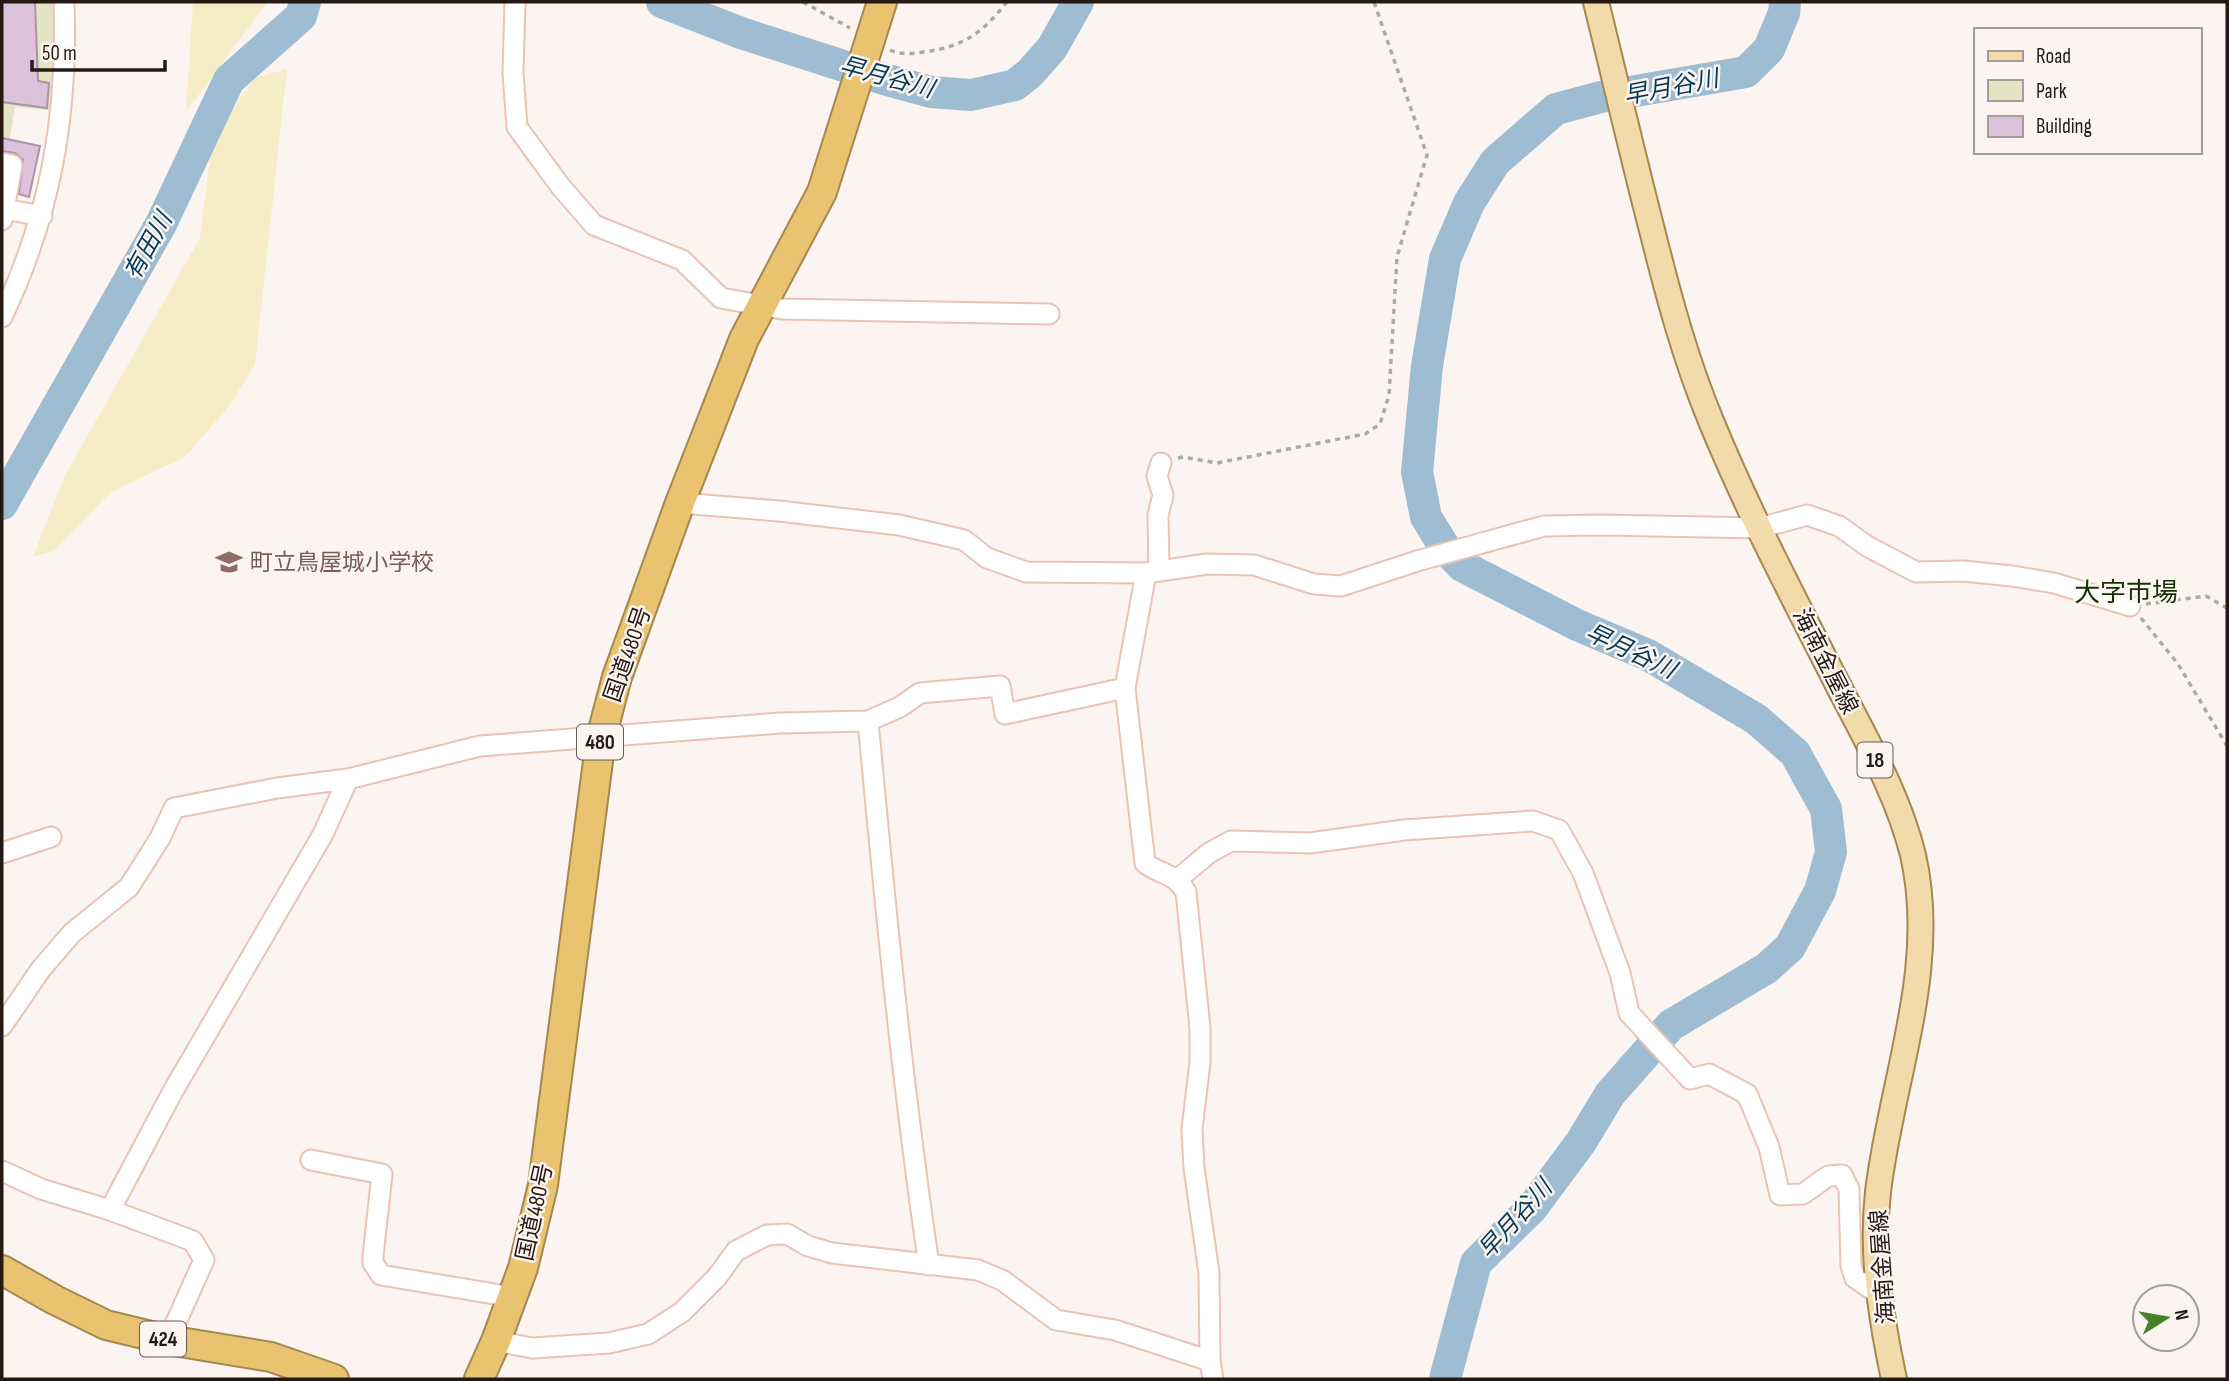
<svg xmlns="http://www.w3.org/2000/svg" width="2229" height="1381" font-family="'Sofia Sans Condensed','Noto Sans JP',sans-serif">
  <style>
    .green { fill: #e2e4c3 }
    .sand { fill: #f6edc7 }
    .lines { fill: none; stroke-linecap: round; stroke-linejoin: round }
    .river { stroke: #9ebdd3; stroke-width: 32 }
    .building { fill: #ddc2db; stroke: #ad92ab; stroke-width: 2 }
    .minor-casing { stroke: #e9c3b5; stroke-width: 23 }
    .major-casing { stroke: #a58850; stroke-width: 28 }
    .highway-casing { stroke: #a58850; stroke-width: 32 }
    .path { stroke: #b1a8a4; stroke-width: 3.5; stroke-dasharray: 5 5; stroke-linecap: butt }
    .minor { stroke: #fff; stroke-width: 19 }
    .major { stroke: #f2dbaa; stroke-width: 24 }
    .highway { stroke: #eac371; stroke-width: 28 }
    .labels { text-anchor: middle; stroke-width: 5; stroke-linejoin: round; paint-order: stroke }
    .shield { fill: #fcf4f1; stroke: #665b56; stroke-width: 2 }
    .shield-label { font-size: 21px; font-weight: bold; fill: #261914 }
    .education-label { font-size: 23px; fill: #785e54; stroke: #fcf4f1; text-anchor: start }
    .street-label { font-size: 23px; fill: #261914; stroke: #fcf4f1 }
    .water-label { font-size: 24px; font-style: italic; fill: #003b59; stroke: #fcf4f1 }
    .quarter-label { font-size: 26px; fill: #133204; stroke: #fcf4f1 }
  </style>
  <rect width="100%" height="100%" fill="#fcf4f1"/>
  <polygon class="green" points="2,2 70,2 69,112 15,107 7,155 2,154"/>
  <g class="sand">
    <polygon points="193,2 268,2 186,112"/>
    <polygon points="287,69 255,365 229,406 185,457 111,492 53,551 33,557 65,475 200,238 211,149 232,110 254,78"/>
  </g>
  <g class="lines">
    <g class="river">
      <polyline points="662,2 741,33 884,79 931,92 971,95 1015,85 1030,73 1052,48 1078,2"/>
      <polyline points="2,504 161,224 229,80 301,16 305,2"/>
      <polyline points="1445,1379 1476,1263 1532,1208 1581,1142 1610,1094 1671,1025 1767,968 1790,947 1820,891 1831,852 1826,809 1795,753 1756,719 1648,655 1577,625 1462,566 1445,548 1426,517 1417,472 1427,366 1445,259 1469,203 1495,162 1556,109 1601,97 1746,72 1769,49 1784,13 1785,2"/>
    </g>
  </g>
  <g class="building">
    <polygon points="2,2 35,2 38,81 49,83 47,108 2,102"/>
    <polygon points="2,138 40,146 29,197 19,194 23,160 15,153 2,151"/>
  </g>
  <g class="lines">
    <g class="minor-casing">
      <g id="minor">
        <polyline points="515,2 513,73 517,127 561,187 594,225 682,260 721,298 782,309 1049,314"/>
        <polyline points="2,163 12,165 2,220"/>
        <polyline points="4,209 42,216"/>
        <path d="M2,317C51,214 68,115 64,2"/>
        <polyline points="680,503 779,511 899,525 964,540 987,558 1026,572 1146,573 1207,564 1254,565 1314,584 1341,586 1417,561 1544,526 1601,525 1760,528 1807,515 1839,526 1867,546 1916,572 1963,571 2012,576 2054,583 2130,606"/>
        <polyline points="1159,571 1158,515 1163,495 1157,476 1161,463"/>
        <path d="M1146,573L1125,688L1145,863C1162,876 1174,872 1186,892L1200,1028V1062L1192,1129L1194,1168L1209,1273L1210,1361L1213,1379"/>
        <path d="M868,721C885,903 902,1084 929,1265"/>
        <polyline points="2,853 51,837"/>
        <polyline points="1178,879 1209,853 1231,841 1310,843 1404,830 1533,821 1559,830 1583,873 1620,973 1629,1013 1690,1079 1709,1074 1747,1094 1769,1147 1780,1195 1803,1194 1828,1176 1842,1175 1849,1189 1851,1266 1855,1278 1880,1295"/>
        <polyline points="2,1026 41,969 72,933 129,887 160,838 174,808 277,788 348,779 480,746 780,723 868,721 900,707 920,693 1000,686 1005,714 1125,688"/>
        <polyline points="311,1160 382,1174 373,1256 373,1263 381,1275 512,1297"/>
        <polyline points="2,1171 41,1189 110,1210 193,1241 204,1260 168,1340"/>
        <polyline points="110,1210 173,1091 323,834 348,779"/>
        <polyline points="496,1341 532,1348 609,1343 648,1334 682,1312 717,1277 736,1251 767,1235 787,1234 808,1246 832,1253 978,1270 1002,1280 1056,1320 1115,1330 1210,1361"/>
      </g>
    </g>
    <g class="major-casing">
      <path id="major" d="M1596,2C1615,79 1633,157 1653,234C1669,298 1686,361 1711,421C1748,511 1793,597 1837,683C1865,738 1898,794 1913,855C1939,968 1891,1081 1878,1192C1871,1254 1881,1318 1894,1379"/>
    </g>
    <g class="highway-casing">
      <g id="highway">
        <polyline points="2,1270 55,1300 106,1325 168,1340 271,1357 334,1379"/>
        <polyline points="479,1379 496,1341 523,1268 543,1185 601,738 617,677 680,503 744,339 822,192 882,2"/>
      </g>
    </g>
    <g class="path">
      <polyline points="803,2 850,28"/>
      <path d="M890,50C901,55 911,54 923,52C964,47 982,33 1007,2"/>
      <polyline points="1178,458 1183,457 1217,463 1365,434 1380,424 1389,395 1397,257 1427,155 1374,2"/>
      <polyline points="2146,604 2206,596 2227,608"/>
      <polyline points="2141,618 2178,664 2227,746"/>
    </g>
    <use href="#minor" class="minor"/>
    <use href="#major" class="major"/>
    <use href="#highway" class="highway"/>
  </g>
  <defs>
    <g id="school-bare" transform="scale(2.1)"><path d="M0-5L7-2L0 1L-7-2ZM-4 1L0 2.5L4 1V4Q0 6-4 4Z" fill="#8d6e63" stroke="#fcf4f1" stroke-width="2.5" paint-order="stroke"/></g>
  </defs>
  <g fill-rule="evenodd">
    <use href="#school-bare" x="229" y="562"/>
  </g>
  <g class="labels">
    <g class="shield">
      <rect x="577" y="724.5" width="46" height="35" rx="5"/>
      <rect x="1857.5" y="742.5" width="35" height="35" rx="5"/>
      <rect x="140" y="1321.5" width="46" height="35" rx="5"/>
    </g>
    <g class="shield-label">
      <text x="600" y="749">480</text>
      <text x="1875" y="767">18</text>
      <text x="163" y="1346">424</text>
    </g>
    <g class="education-label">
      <text x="250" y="570">町立鳥屋城小学校</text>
    </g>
    <g class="street-label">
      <text transform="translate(627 654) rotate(-71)" y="8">国道480号</text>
      <text transform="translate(1826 661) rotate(63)" y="8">海南金屋線</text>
      <text transform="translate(534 1212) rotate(-78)" y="8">国道480号</text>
      <text transform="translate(1882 1267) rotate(-94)" y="8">海南金屋線</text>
    </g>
    <g class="water-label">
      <text transform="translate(887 77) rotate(15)" y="8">早月谷川</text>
      <text transform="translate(1671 87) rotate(-11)" y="8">早月谷川</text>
      <text transform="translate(148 246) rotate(-61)" y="8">有田川</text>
      <text transform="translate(1631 651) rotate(25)" y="8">早月谷川</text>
      <text transform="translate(1515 1219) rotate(-48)" y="8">早月谷川</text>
    </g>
    <g class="quarter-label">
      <text x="2126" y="601">大字市場</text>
    </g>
  </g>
  <rect width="2229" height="1381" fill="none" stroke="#261914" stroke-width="7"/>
  <rect x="1974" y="28" width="228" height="126" fill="#fcf4f1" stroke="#a69c99" stroke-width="2"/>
  <rect x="1988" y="51" width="35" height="10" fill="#f2dbaa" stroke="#a69c99" stroke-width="2"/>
  <text x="2036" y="63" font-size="21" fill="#261914">Road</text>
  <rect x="1988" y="80" width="35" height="21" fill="#e2e4c3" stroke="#a69c99" stroke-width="2"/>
  <text x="2036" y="98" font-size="21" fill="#261914">Park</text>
  <rect x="1988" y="116" width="35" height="21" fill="#ddc2db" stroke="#a69c99" stroke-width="2"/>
  <text x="2036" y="133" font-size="21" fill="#261914">Building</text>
  <g transform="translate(2166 1318) rotate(79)"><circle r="33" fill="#fcf4f1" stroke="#a69c99" stroke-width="2"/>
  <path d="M0-5L12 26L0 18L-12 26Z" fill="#448426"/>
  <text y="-10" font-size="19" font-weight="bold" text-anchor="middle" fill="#261914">N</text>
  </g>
  <path d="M32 60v10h133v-10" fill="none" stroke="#261914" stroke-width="3.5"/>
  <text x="42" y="60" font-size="21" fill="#261914" stroke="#fcf4f1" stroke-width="5" paint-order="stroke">50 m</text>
</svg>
